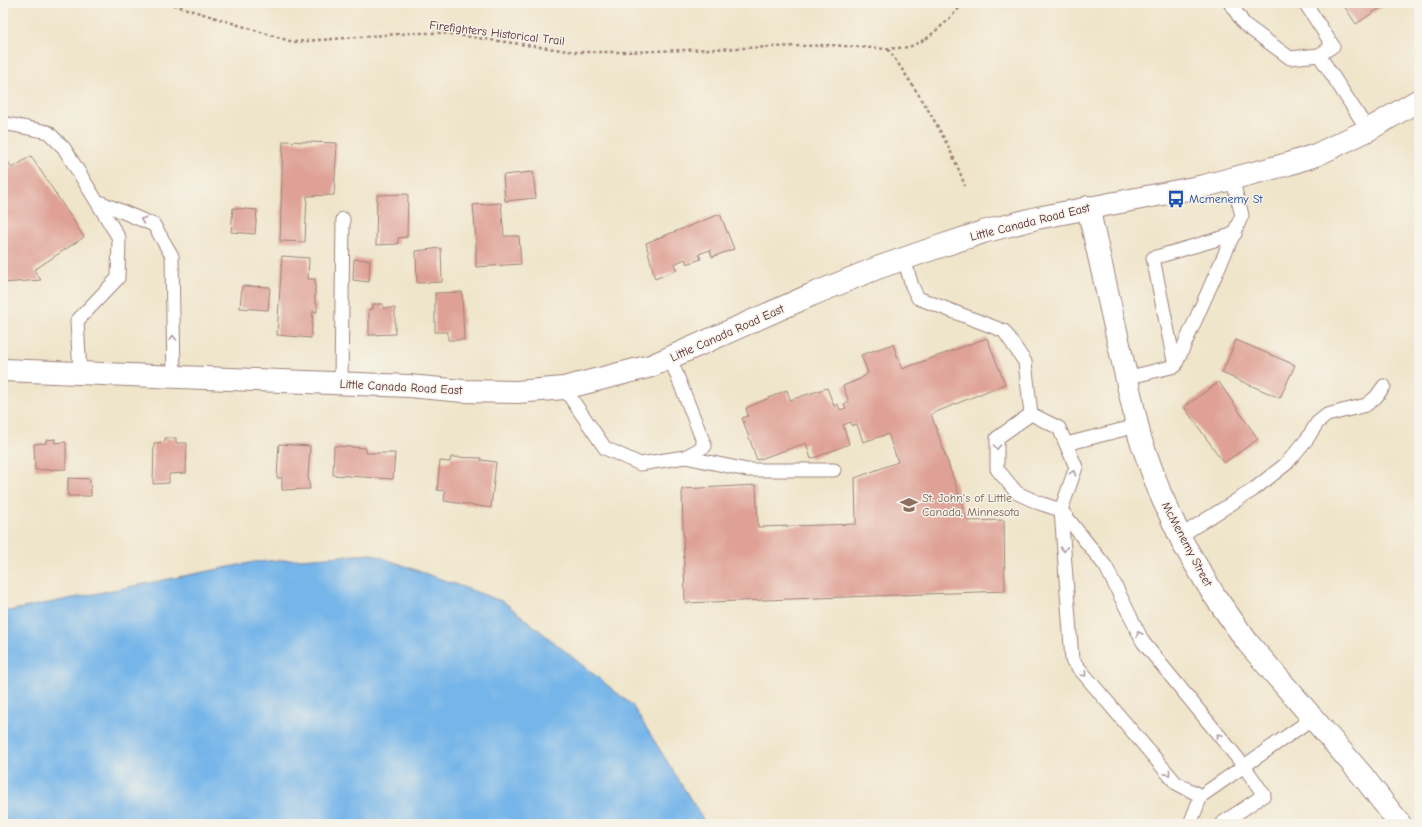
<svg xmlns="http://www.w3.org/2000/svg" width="1422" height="827" font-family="'Comic Neue',sans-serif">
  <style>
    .water { fill: #76b5e9; stroke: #606a8a }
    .building { fill: #dfa196 }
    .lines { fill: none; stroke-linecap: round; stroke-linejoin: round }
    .lane-casing { stroke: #9c827b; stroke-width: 15 }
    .secondary-casing { stroke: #9c827b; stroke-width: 24 }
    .path { stroke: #9c827b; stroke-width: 2.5; stroke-dasharray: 3 3; stroke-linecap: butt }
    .lane { stroke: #fff; stroke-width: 13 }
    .secondary { stroke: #fff; stroke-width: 22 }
    .oneway { stroke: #ae9aa0 }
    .labels { text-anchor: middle; stroke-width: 3; stroke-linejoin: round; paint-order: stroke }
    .street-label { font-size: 12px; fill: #4a1f2b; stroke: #f7f3e8 }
    .transit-label { font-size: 12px; fill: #164399; stroke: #f7f3e8; text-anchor: start }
    .education-label { font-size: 12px; fill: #785e54; stroke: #f7f3e8; text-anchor: start }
  </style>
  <rect width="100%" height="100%" fill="#f7f3e8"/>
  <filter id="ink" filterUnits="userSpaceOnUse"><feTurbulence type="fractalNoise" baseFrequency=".025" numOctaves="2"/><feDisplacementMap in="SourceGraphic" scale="8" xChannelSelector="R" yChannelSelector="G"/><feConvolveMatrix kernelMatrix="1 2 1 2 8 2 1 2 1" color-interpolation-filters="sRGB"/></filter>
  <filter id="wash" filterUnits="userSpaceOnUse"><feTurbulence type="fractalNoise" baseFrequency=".012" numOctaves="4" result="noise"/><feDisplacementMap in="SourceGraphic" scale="16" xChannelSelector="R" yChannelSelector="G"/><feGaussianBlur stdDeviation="0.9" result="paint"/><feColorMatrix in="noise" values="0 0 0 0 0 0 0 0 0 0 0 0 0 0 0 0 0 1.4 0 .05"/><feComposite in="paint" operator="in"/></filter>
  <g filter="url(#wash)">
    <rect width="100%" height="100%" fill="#efe5cb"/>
    <polygon class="water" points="372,554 504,602 632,705 706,824 3,824 3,612 254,562"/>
    <g id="blocks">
      <g class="building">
        <polygon points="1342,3 1388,3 1356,24"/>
        <polygon points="283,141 337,143 334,195 307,196 305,242 280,241"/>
        <polygon points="3,154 12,168 31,156 84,237 34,270 41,280 3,283"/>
        <polygon points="533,172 536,198 505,201 503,175"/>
        <polygon points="408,194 407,237 398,238 398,244 376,245 377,195"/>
        <polygon points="501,203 504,236 519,236 521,264 476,267 476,239 473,205"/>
        <polygon points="233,208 257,210 255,234 231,232"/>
        <polygon points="720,214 734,249 712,257 710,250 699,254 701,259 687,264 685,259 674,264 677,270 655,279 646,243"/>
        <polygon points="441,248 442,282 417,283 416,251"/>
        <polygon points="282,256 309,258 308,279 315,279 315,303 317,303 317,312 313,311 311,338 277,335"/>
        <polygon points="354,259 370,260 369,282 353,280"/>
        <polygon points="242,286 270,287 268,310 240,308"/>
        <polygon points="462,292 464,340 448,340 448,332 435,332 435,293"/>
        <polygon points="373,304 383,304 383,308 395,308 395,334 369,335 369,309 373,309"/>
        <polygon points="987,338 1005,384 931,414 968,521 1004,520 1005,591 685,603 682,489 756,485 758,527 856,524 855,478 898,462 888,434 863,442 857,424 852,426 851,422 843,425 849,444 811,459 806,443 757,460 742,418 748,416 746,408 787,390 790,400 827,388 834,406 838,404 840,410 846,408 844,404 849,402 843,386 860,379 868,373 861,355 893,344 902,369"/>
        <polygon points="1236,340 1295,365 1280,398 1222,373"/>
        <polygon points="1219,382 1258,439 1224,463 1184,407"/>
        <polygon points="165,438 176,438 176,443 187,443 186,473 169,474 169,483 153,484 154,443 165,442"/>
        <polygon points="55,439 55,443 66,442 66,469 35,470 34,444 46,443 46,440"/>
        <polygon points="279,444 310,446 308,477 310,489 282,490 282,478 277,478"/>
        <polygon points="334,446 366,448 366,453 395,453 393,479 333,475"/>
        <polygon points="451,457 481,458 481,460 496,462 491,508 444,501 445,491 437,490 440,461 450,462"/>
        <polygon points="68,478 90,479 91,496 68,496"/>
      </g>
    </g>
  </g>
  <g filter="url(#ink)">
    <use href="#blocks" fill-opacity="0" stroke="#9c827b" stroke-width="1"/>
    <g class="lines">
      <g class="lane-casing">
        <g id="lane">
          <polyline points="1230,3 1244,24 1290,58 1319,55 1333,46 1305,3"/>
          <polyline points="1319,55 1368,130"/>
          <polyline points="3,123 48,132 64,148 119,238 118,278 77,321 80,373"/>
          <polyline points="97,201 154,225 172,256 174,377"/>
          <polyline points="904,259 912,286 918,298 1004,331 1025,362 1031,414"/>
          <polyline points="1175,366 1153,258 1235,234"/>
          <polyline points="1126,378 1175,366 1242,215 1232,179"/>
          <polyline points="341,384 343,219"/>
          <polyline points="564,388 605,448 640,464 685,457 705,446 670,358"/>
          <polyline points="1066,444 1137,426"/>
          <polyline points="685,457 747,470 834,470"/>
          <polyline points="1180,536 1253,490 1286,464 1307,439 1317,423 1327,415 1366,405 1376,397 1384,386"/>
          <polyline points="1190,824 1201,796"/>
          <polyline points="1221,824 1264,795 1244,766 1143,642 1106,567 1061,510 1039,503 1017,493 997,469 997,438 1031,414 1059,428 1076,467 1061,510 1072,660 1176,783 1201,796 1313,718"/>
        </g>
      </g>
      <g class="secondary-casing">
        <g id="secondary">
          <polyline points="1088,207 1140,438 1160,493 1184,545 1214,595 1248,643 1362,775 1400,824"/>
          <polyline points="3,370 409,386 463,391 517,392 564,388 651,366 811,295 877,268 932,249 983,232 1037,218 1204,186 1288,164 1316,155 1368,130 1419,100"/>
        </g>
      </g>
      <g class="path">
        <polyline points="168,3 293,42 411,33 442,33 576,52 625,52 830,45 888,49 909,47 926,39 945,23 964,3"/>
        <path d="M888,49C918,92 947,136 965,186"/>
      </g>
      <use href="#lane" class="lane"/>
      <use href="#secondary" class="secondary"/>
    </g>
    <defs><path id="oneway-chevron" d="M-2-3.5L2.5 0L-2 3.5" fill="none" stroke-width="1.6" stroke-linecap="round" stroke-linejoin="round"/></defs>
    <g class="oneway">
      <use href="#oneway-chevron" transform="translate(143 220) rotate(-157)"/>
      <use href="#oneway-chevron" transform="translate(173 338) rotate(-91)"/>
      <use href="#oneway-chevron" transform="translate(997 447) rotate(91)"/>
      <use href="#oneway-chevron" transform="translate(1073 473) rotate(-73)"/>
      <use href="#oneway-chevron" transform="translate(1064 549) rotate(86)"/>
      <use href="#oneway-chevron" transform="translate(1139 634) rotate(-117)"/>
      <use href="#oneway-chevron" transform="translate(1084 674) rotate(50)"/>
      <use href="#oneway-chevron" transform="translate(1219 736) rotate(-129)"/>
      <use href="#oneway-chevron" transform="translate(1168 773) rotate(50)"/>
    </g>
  </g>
  <defs>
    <g id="bus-bare" transform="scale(1.38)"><path d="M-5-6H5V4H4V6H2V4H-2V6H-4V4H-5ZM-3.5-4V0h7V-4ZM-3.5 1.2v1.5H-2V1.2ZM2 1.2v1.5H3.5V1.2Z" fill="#1a4fb4" stroke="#f7f3e8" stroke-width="2.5" paint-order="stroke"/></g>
    <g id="school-bare" transform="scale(1.38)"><path d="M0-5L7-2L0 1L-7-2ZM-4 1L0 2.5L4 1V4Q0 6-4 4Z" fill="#8d6e63" stroke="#f7f3e8" stroke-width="2.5" paint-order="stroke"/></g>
  </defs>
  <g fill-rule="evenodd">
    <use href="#bus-bare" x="1176" y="199"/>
    <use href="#school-bare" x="909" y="505"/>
  </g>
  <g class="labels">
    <g class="street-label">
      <text transform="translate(497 33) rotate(7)" y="4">Firefighters Historical Trail</text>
      <text transform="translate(1030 222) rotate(-14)" y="4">Little Canada Road East</text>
      <text transform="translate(727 333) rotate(-24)" y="4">Little Canada Road East</text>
      <text transform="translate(401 387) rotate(3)" y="4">Little Canada Road East</text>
      <text transform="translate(1187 544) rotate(62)" y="4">McMenemy Street</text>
    </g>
    <g class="transit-label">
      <text x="1189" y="203">Mcmenemy St</text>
    </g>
    <g class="education-label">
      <text x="922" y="502">St. John's of Little<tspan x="922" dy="14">Canada, Minnesota</tspan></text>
    </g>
  </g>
  <rect width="1422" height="827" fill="none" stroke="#f7f3e8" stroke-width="16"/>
</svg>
